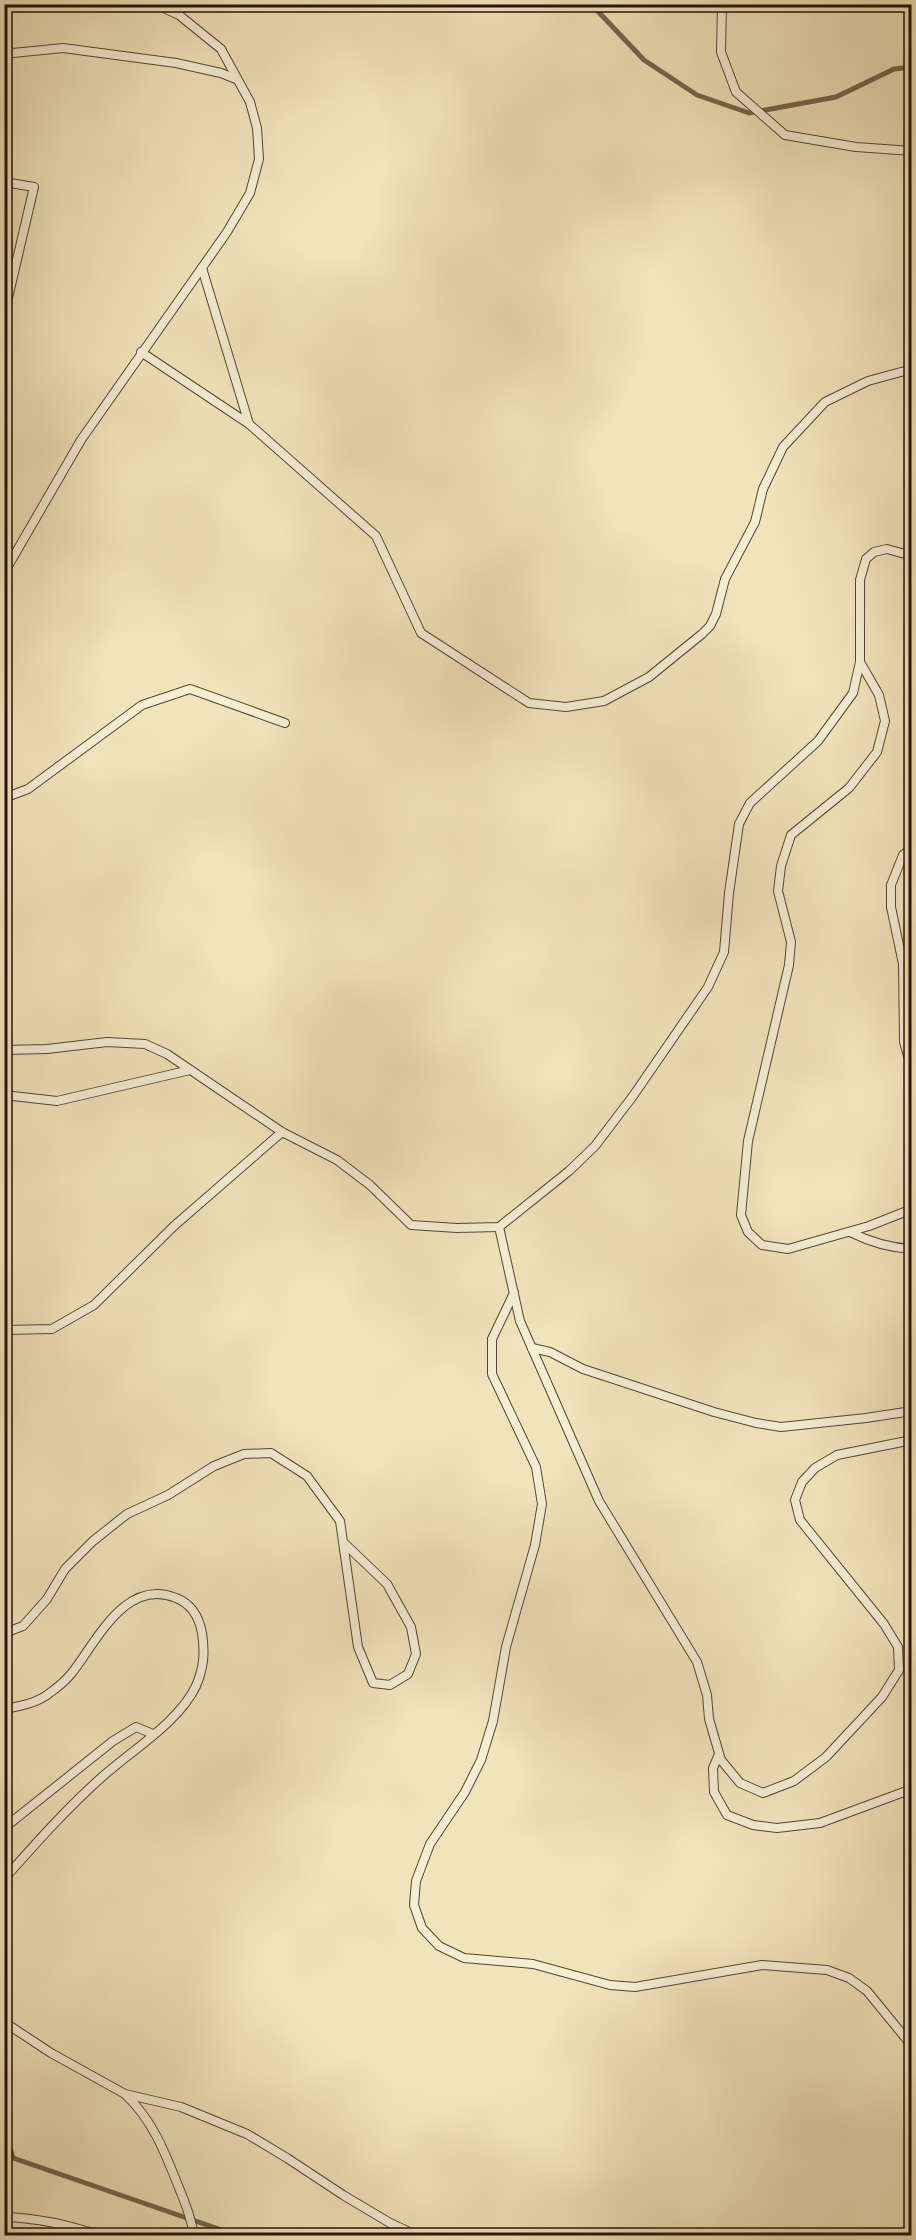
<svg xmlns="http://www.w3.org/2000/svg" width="916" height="2240" font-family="'IM FELL Double Pica',serif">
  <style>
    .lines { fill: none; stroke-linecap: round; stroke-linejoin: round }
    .stream { stroke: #75654e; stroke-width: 5 }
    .lane-casing { stroke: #564633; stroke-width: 10 }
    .lane { stroke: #f6edd3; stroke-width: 8 }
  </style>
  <rect width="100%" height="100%" fill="#f1e3bc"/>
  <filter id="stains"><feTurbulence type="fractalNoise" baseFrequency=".00333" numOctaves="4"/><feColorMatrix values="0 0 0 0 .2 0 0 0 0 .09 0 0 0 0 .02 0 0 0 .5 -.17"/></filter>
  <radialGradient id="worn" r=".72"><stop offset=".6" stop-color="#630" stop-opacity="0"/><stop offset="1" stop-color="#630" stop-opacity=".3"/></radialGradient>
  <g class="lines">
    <g class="stream">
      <polyline points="591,4 644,60 697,95 749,113 836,97 894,69 912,67"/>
      <polyline points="4,2128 13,2158"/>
      <polyline points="13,2158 239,2236"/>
      <polyline points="4,2164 13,2158"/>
    </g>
    <g class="lane-casing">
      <g id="lane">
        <polyline points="722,4 721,52 736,92 785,135 856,147 912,151"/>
        <polyline points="901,4 912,6"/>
        <polyline points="4,51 13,53 63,48 176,63 221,73 236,79"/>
        <polyline points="4,182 34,187 4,315"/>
        <polyline points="202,268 249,424"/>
        <polyline points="141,352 249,424 376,536 421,633 529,703 566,707 604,701 649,677 702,634 710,626 716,614 725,579 755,522 763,489 783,447 825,402 868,381 912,369"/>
        <polyline points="4,573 81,440 227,232 250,193 259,159 257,128 250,102 221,49 179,15 155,4"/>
        <polyline points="860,662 879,695 885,721 877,752 849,788 791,835 781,866 778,891 791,942 789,965 748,1141 741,1215 748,1232 762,1245 788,1249 869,1226 912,1209"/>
        <polyline points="4,798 28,789 142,705 190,689 285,723"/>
        <polyline points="912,848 903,855 891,885 891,907 903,964 904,1042 912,1070"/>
        <polyline points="4,1050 47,1049 107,1042 145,1044 167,1054 282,1132 337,1160 370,1185 411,1225 457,1228 499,1227 569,1171 595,1146 633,1096 708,987 724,952 729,893 739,824 750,803 818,741 853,693 860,662 860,580 866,559 874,552 887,549 912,556"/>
        <polyline points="4,1095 57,1101 190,1070"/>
        <polyline points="499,1227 520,1321 599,1501 697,1662 707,1695 709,1719 721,1760 740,1783 763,1793 794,1781 826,1757 882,1697 899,1670 898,1647 884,1624 800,1520 795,1500 802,1482 815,1468 837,1455 912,1440"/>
        <path d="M850,1232C870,1242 889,1248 912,1249"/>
        <polyline points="514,1293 492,1339 492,1374 536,1467 542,1504 535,1545 506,1647 493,1721 481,1760 465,1792 430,1844 416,1881 414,1905 422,1928 439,1946 464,1958 533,1964 610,1985 635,1987 762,1965 827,1970 849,1978 867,1991 912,2046"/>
        <polyline points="4,1330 52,1329 94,1305 174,1226 282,1132"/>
        <polyline points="532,1348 550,1352 583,1369 714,1412 756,1423 781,1427 866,1418 912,1411"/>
        <polyline points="4,1633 23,1626 47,1599 65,1569 93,1541 127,1514 168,1495 214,1466 244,1454 271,1453 307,1476 340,1521 358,1647 373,1683 390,1685 408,1674 416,1654 411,1627 387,1584 343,1542"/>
        <path d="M4,1709C21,1706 38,1703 51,1692C58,1687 66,1680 71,1674C96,1643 125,1577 176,1598C192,1604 199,1617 202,1633C205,1653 204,1667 196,1686C179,1722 132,1750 102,1777C67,1808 36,1843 4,1879"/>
        <polyline points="719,1754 713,1768 714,1792 727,1815 753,1825 777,1828 820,1823 912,1789"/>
        <polyline points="4,1828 113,1741 136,1727 153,1734"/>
        <polyline points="4,2022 51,2053 125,2094 181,2107 247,2134 287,2158 343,2195 390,2223 418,2236"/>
        <path d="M126,2095C152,2120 164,2150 177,2183C184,2200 191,2217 194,2236"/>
        <path d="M4,2217C37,2218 70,2225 101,2236"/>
      </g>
    </g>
    <use href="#lane" class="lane"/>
  </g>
  <rect width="916" height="2240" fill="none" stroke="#f1e3bc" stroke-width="24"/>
  <rect x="6" y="6" width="904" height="2228" fill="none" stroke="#231205" stroke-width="3"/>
  <rect x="12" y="12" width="892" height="2216" fill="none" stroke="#231205" stroke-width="1.5"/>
  <rect width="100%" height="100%" filter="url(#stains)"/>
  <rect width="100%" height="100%" fill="url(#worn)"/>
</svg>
